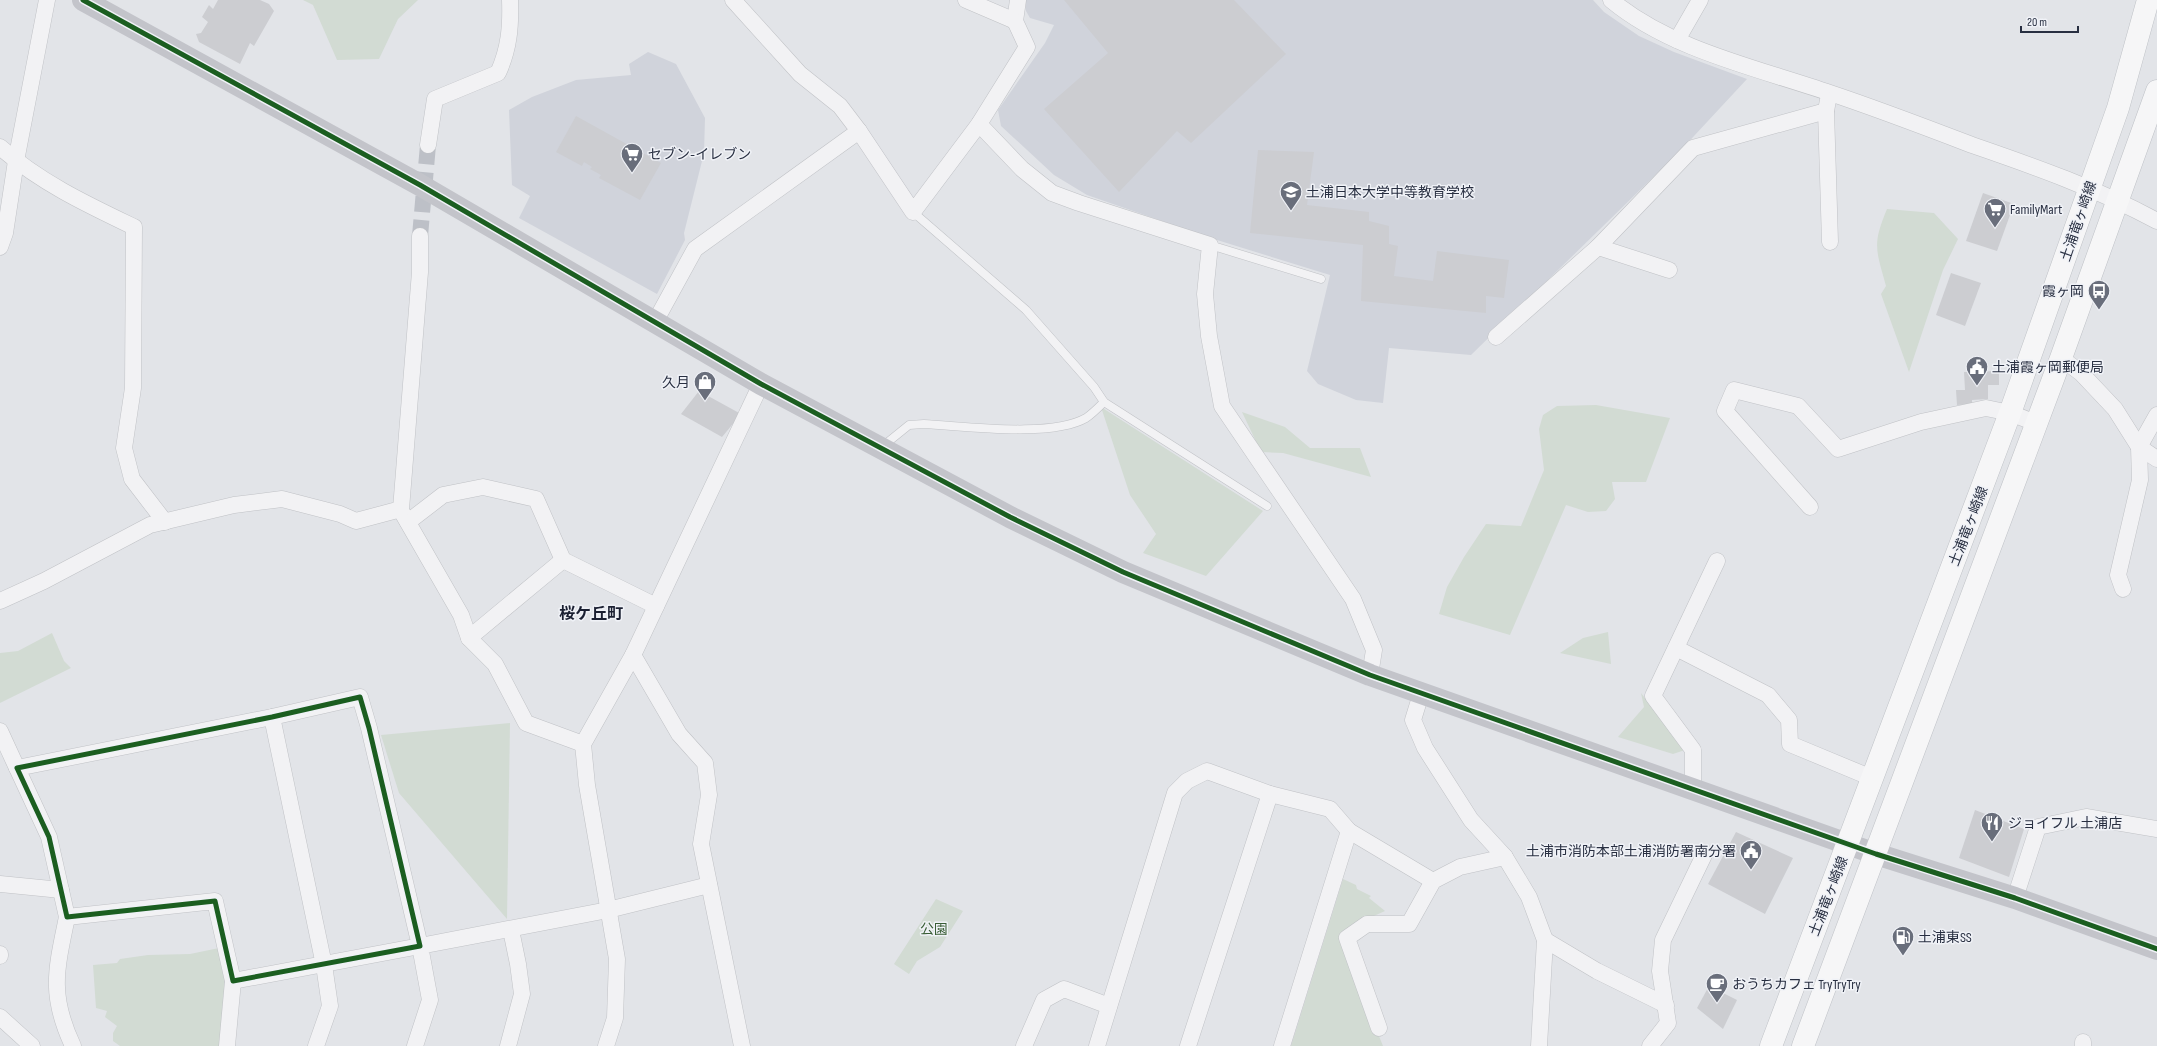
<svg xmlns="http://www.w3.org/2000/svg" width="2157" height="1046" font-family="'Sofia Sans Condensed','Noto Sans JP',sans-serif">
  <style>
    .built { fill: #d0d3db }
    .green { fill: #d2dbd3 }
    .building { fill: #cccdd1 }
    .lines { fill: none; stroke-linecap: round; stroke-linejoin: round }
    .street-tunnel { stroke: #bdc0c7; stroke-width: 16; stroke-dasharray: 16 8; stroke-linecap: butt }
    .lane-casing { stroke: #c0c2c6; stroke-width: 9 }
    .street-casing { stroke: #c0c2c6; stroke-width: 17 }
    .primary-casing { stroke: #bec1c6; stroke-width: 23 }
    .lane { stroke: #f2f2f4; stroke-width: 8 }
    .street { stroke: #f2f2f4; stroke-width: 16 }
    .secondary { stroke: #c3c4ca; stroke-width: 22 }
    .primary { stroke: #f6f6f7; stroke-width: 22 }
    .cycleway-casing { stroke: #f0f2f7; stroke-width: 8 }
    .cycleway { stroke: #1b5e20; stroke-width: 5 }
    .labels { text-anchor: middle; stroke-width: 3; stroke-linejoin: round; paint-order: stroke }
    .poi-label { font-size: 14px; fill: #282f41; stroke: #f0f2f7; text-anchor: start }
    .street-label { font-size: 14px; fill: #282f41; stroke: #f0f2f7 }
    .park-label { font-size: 14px; fill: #395d35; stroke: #f0f2f7 }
    .quarter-label { font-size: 16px; font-weight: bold; fill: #1b2032; stroke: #f0f2f7 }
  </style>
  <rect width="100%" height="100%" fill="#e2e4e8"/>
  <g class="built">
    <polygon points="1025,0 1593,0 1604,12 1639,36 1674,52 1747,79 1681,150 1471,355 1389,348 1383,403 1356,400 1318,384 1307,371 1330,275 1217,240 1087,195 1054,175 1001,126 998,110 1045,43 1054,25 1030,18 1026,11"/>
    <polygon points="648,52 676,64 705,118 704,153 684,233 685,240 657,294 519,218 530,196 512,185 509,110 532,97 576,80 631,75 629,64"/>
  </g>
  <g class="green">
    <polygon points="303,0 418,0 398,19 379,59 337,60 313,5"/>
    <path d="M1887,209L1934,213L1958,239L1943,270L1909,372L1881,294L1886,286C1876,249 1872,245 1887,209Z"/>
    <polygon points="1596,405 1670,418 1646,482 1612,482 1615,499 1606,511 1588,512 1566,505 1510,635 1439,614 1447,587 1464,557 1486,524 1521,526 1544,470 1539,429 1543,415 1557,406"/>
    <polygon points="1101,407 1263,511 1206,576 1143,553 1156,534 1130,495"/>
    <polygon points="1242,412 1285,427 1310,448 1360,448 1371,477 1283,453 1261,452"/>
    <polygon points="1608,632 1611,664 1560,653 1583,638"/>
    <polygon points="52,633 64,661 71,668 0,703 0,653 18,651"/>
    <polygon points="1641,693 1685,750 1673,754 1618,737 1644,707"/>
    <polygon points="510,723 507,919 399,793 381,735"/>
    <polygon points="1343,879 1356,885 1357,889 1371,896 1369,898 1385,911 1358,923 1340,940 1383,1046 1291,1046"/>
    <polygon points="936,899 963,911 940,947 917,961 909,974 894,964"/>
    <polygon points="219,948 227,985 225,1046 120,1046 113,1041 113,1033 117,1026 105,1017 107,1011 96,1008 93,965 117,963 120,959 148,955 190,954"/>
  </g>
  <g class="building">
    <polygon points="218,0 260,0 269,4 274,11 254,46 250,43 240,64 199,42 196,34 201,33 208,22 202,17 209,5 213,9"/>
    <polygon points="1064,0 1234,0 1286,54 1191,143 1177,131 1119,192 1044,109 1108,53"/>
    <polygon points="576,116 661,163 640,200 599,178 601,175 590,169 592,167 584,162 582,166 556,152"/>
    <polygon points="1258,150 1314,152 1307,205 1369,212 1369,221 1389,226 1389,244 1398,246 1394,276 1433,281 1437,251 1509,260 1504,298 1486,296 1486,313 1361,301 1363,245 1250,233"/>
    <polygon points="1983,193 2014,204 1997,251 1966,241"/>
    <polygon points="1951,273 1981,283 1965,326 1936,315"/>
    <polygon points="1999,371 1999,385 1988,385 1988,399 1972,400 1972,404 1957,405 1956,390 1965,390 1964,372"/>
    <polygon points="699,391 741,414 722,437 681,414"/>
    <polygon points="1975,810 2024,829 2009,877 1959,858"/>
    <polygon points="1736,832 1793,858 1765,914 1708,884"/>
    <polygon points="1709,986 1737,1000 1723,1029 1697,1008"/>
  </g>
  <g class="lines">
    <polyline class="street-tunnel" points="420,236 428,145"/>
    <g class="lane-casing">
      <g id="lane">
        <polyline points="913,212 1026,310 1094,387 1104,402 1267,506"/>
        <polyline points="1210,245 1321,279"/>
        <path d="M883,446L909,425L924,424C965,426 1051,438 1086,418C1092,414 1099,407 1104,402"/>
      </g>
    </g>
    <g class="street-casing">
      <g id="street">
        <polyline points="733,0 800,74 840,106 859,131 913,212 979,124 1027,47 1015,21 1018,0"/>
        <polyline points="966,0 1015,21"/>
        <path d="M1611,0C1671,50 1758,68 1830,93C1878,109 1925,127 1972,145C2036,167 2098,189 2157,221"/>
        <polyline points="1677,40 1700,0"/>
        <polyline points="1828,100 1826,111 1830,242"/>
        <polyline points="979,124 1022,169 1052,193 1079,203 1210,245 1205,294 1209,336 1222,406 1353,599 1374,650 1370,675"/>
        <path d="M428,145L435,99L498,73C509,49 511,27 510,0"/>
        <path d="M0,147C39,182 88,205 134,227L133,388L124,448L132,479L165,522"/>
        <polyline points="0,247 5,233 16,161 47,0"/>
        <polyline points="1598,247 1669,270"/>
        <polyline points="655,322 695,249 859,131"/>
        <polyline points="1496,337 1598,247 1693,148 1826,111"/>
        <polyline points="2061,358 2081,373 2115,409 2139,447 2157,459"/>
        <polyline points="1810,507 1725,411 1734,390 1798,406 1838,449 1921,422 1986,408 2010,413 2036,423"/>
        <polyline points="403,514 461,615 469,638 495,664 526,723 583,744"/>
        <polyline points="408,522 443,495 483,487 536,499 563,560 656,606"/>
        <polyline points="2123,589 2118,575 2140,480 2139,447 2157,415"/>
        <polyline points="0,601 44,581 150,525 234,505 282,499 340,514 356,521 401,509 420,272 420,236"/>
        <polyline points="469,638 563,560"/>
        <polyline points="1676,648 1768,695 1789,720 1790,744 1872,778"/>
        <polyline points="633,655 679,734 705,763 709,795 701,844 742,1046"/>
        <polyline points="1421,694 1413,720 1425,748 1471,820 1505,857 1529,897 1545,940 1539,1046"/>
        <polygon points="360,697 369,728 420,946 233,981 215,901 67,917 49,837 17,768 272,717"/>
        <polyline points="272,717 324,965 330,1006 316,1046"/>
        <polyline points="0,731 17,768"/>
        <polyline points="1693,789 1693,750 1653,696 1717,561"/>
        <polyline points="1349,831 1433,881"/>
        <polyline points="0,884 61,890"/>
        <polyline points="2015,898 2038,827 2086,817 2157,829"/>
        <path d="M67,917C56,970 49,995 73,1046"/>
        <polyline points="1545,940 1597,971 1666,1005"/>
        <polyline points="0,954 0,956"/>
        <polyline points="0,1017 32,1046"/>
        <polyline points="1379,1028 1347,938 1367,924 1409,924 1433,881 1460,867 1505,857"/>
        <polyline points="2083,1042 2083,1046"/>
        <polyline points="227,1046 233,981"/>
        <polyline points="415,1046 430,1000 420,946 608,910 709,885"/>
        <polyline points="508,1046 522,994 518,964 511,930"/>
        <polyline points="606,1046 615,1018 617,959 587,785 583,744 633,655 761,384"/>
        <polyline points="1024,1046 1044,1000 1064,989 1109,1006"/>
        <polyline points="1097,1046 1175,793 1187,781 1207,771 1270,794 1330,809 1349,831 1282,1046"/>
        <polyline points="1188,1046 1270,794"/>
        <polyline points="1650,1046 1668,1023 1660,971 1663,940 1705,853"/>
      </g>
    </g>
    <g class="primary-casing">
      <g id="primary">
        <polyline points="1771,1046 2010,413 2118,108 2148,0"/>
        <polyline points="1803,1046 2061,358 2157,91"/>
      </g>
    </g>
    <use href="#lane" class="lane"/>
    <use href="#street" class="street"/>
    <polyline class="secondary" points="83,0 420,185 761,384 1010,517 1123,572 1370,675 1876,854 2015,898 2157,949"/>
    <use href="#primary" class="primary"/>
    <g class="cycleway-casing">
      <g id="cycleway">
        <polyline points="83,0 420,185 761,384 1010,517 1123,572 1370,675 1876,854 2015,898 2157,949"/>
        <polygon points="360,697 369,728 420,946 233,981 215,901 67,917 49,837 17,768 272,717"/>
      </g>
    </g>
    <use href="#cycleway" class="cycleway"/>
  </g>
  <defs>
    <g id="supermarket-pin" transform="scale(1.15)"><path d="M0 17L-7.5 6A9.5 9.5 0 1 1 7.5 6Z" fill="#696e7b" stroke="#f0f2f7"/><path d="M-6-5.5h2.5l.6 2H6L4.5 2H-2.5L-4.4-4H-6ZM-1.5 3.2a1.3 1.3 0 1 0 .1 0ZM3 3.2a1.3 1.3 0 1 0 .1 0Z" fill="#fff"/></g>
    <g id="school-pin" transform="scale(1.15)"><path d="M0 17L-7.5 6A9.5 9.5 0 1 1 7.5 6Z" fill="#696e7b" stroke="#f0f2f7"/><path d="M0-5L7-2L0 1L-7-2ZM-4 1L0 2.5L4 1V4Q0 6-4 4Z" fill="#fff"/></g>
    <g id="bus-pin" transform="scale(1.15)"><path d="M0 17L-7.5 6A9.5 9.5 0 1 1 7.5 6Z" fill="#696e7b" stroke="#f0f2f7"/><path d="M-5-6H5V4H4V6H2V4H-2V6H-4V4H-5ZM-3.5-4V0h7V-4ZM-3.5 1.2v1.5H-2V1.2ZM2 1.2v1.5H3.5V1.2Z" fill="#fff"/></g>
    <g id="civic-pin" transform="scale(1.15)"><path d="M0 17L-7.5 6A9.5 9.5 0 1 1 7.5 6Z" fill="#696e7b" stroke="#f0f2f7"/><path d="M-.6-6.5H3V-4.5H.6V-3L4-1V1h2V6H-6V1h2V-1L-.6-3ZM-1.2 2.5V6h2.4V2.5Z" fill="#fff"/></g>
    <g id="shop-pin" transform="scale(1.15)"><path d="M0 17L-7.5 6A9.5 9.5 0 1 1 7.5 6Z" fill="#696e7b" stroke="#f0f2f7"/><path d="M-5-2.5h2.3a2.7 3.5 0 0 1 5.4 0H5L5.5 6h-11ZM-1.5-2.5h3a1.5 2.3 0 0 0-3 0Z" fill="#fff"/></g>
    <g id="restaurant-pin" transform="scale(1.15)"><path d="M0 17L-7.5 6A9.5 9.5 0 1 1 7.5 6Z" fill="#696e7b" stroke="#f0f2f7"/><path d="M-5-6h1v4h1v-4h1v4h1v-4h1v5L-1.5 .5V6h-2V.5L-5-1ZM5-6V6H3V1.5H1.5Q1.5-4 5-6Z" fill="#fff"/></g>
    <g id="fuel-pin" transform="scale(1.15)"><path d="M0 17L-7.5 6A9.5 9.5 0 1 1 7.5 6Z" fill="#696e7b" stroke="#f0f2f7"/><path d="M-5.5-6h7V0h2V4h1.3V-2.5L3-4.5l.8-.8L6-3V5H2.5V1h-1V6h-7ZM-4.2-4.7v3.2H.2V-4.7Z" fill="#fff"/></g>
    <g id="cafe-pin" transform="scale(1.15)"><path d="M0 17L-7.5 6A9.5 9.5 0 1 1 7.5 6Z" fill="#696e7b" stroke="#f0f2f7"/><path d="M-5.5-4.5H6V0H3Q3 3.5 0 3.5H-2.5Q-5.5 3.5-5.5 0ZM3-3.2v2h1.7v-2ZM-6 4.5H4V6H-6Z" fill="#fff"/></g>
  </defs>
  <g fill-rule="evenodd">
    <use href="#supermarket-pin" x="632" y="154"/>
    <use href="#school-pin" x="1291" y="192"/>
    <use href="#supermarket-pin" x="1995" y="209"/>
    <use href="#bus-pin" x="2099" y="291"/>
    <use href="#civic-pin" x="1977" y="367"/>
    <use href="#shop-pin" x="705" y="382"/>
    <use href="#restaurant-pin" x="1992" y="823"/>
    <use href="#civic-pin" x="1751" y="851"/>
    <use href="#fuel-pin" x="1903" y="937"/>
    <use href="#cafe-pin" x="1717" y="984"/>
  </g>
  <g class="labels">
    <g class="poi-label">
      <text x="648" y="159">セブン-イレブン</text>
      <text x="1306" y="197">土浦日本大学中等教育学校</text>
      <text x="2010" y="214">FamilyMart</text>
      <text x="2084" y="296" text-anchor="end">霞ヶ岡</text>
      <text x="1992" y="372">土浦霞ヶ岡郵便局</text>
      <text x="690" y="387" text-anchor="end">久月</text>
      <text x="2008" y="828">ジョイフル 土浦店</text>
      <text x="1736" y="856" text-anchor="end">土浦市消防本部土浦消防署南分署</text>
      <text x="1918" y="942">土浦東SS</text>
      <text x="1732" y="989">おうちカフェ TryTryTry</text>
    </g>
    <g class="street-label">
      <text transform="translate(2078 221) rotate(-71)" y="5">土浦竜ヶ崎線</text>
      <text transform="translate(1968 526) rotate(-69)" y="5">土浦竜ヶ崎線</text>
      <text transform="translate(1828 896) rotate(-69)" y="5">土浦竜ヶ崎線</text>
    </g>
    <g class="park-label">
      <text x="934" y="934">公園</text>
    </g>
    <g class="quarter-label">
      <text x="591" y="619">桜ケ丘町</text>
    </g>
  </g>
  <path d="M2021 26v6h57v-6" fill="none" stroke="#282f41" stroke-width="2"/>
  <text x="2027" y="26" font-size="12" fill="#282f41" stroke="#f0f2f7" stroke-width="3" paint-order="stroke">20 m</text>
</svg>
